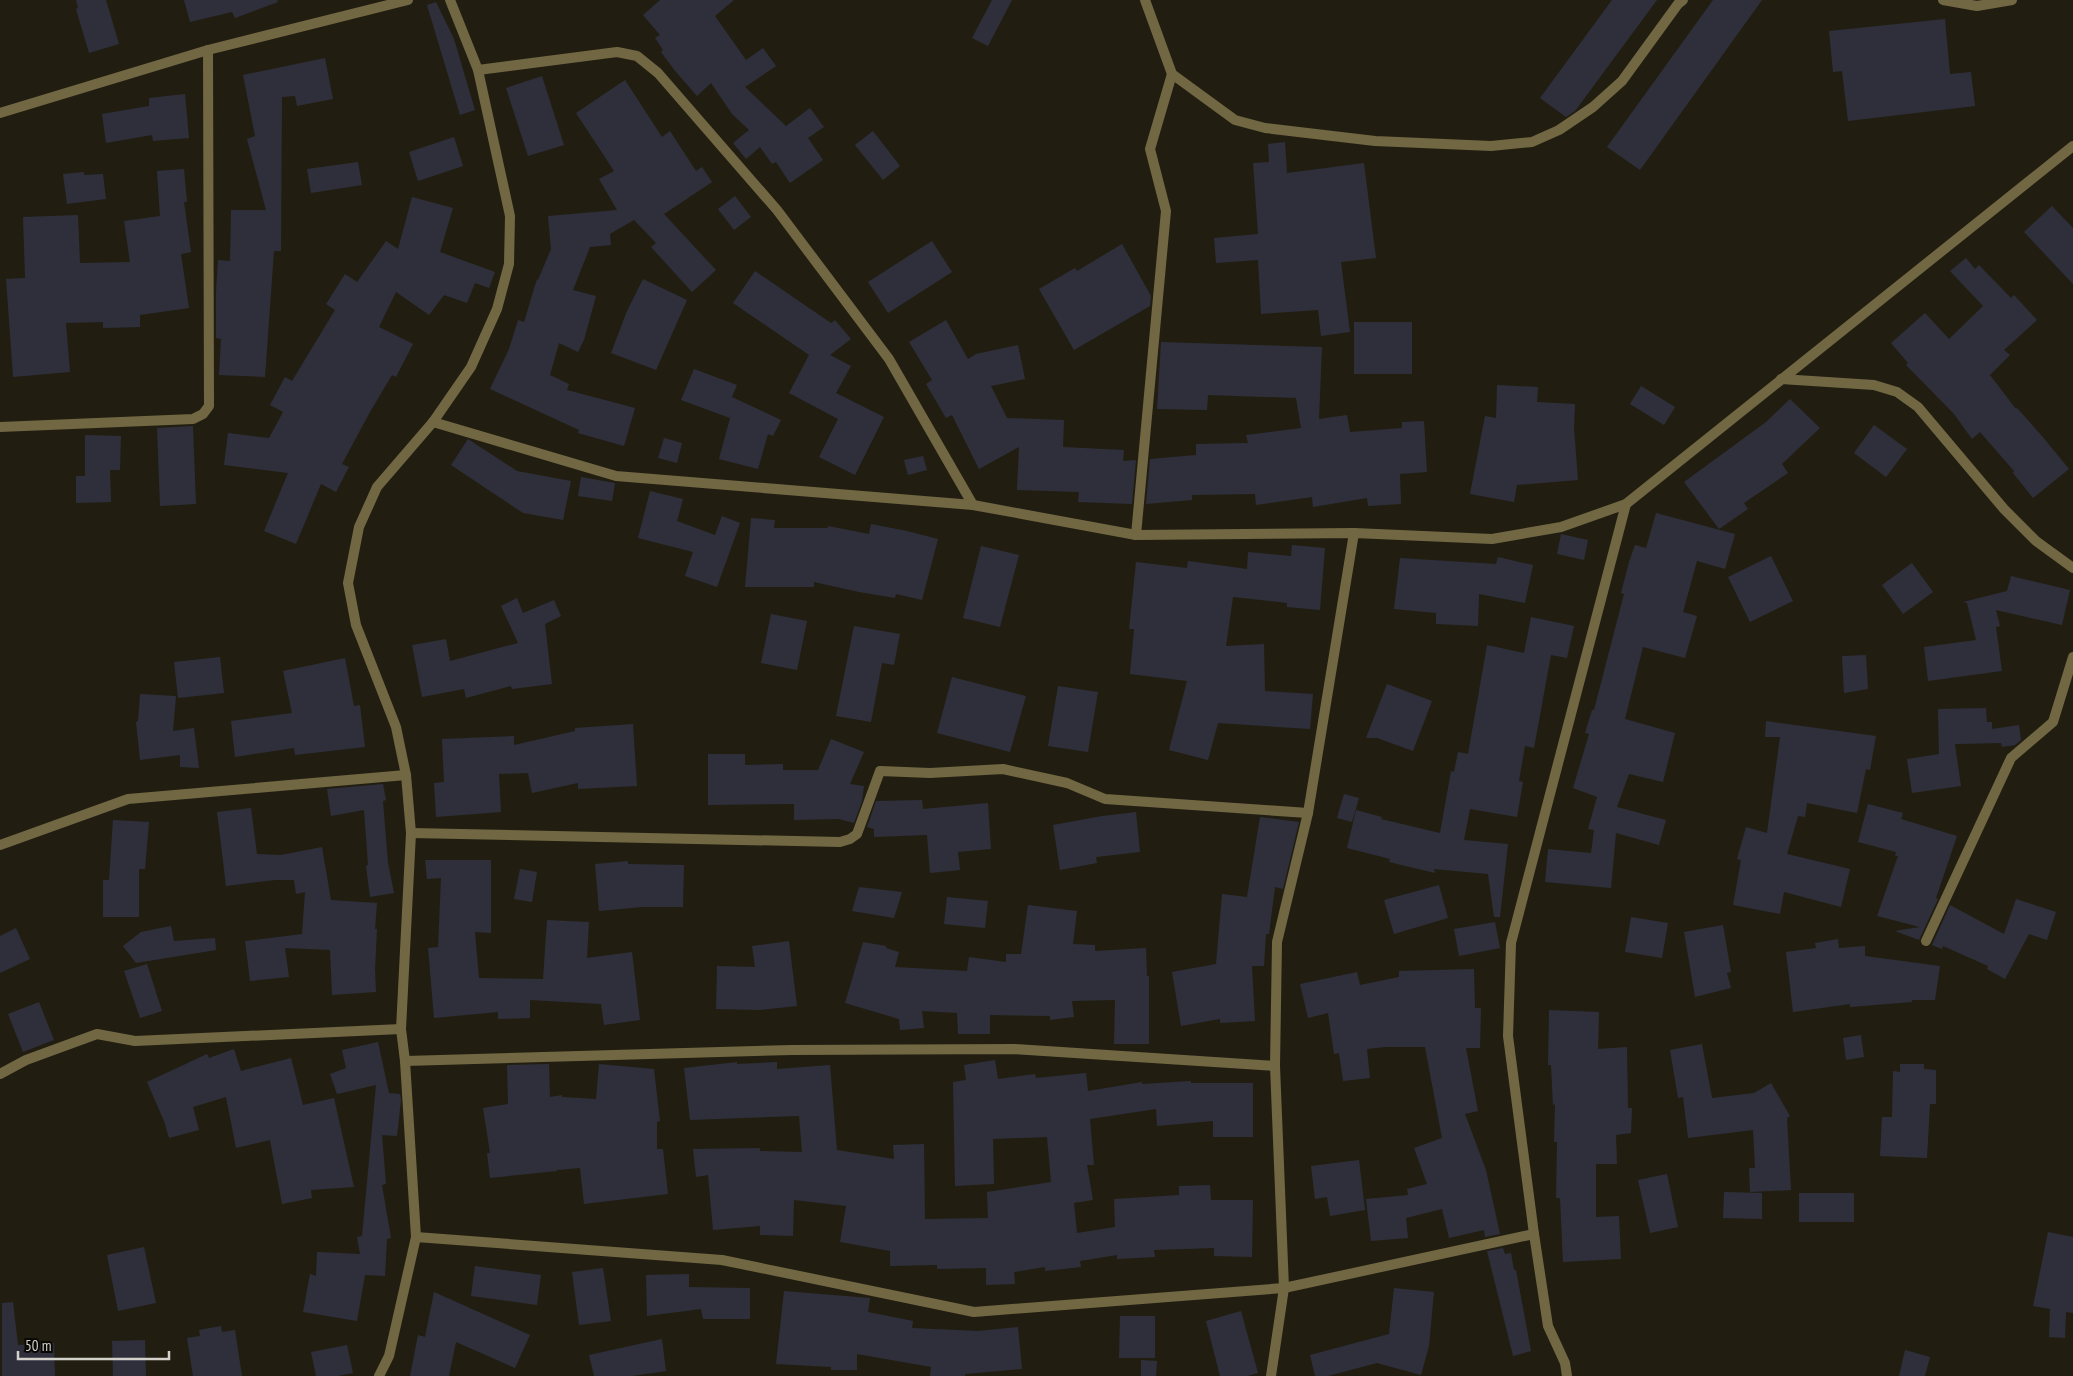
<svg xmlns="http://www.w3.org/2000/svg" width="2073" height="1376" font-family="'PT Sans Narrow',sans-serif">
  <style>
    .building { fill: #2f2f3c }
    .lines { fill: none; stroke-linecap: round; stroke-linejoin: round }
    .street { stroke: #726743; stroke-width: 10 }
  </style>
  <rect width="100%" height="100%" fill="#211e11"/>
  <g class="building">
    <polygon points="76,0 106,0 119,44 89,53 76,9 78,8"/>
    <polygon points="184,0 277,0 278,2 235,18 232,12 190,22"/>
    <polygon points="660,0 734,0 715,16 746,60 763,48 776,66 745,87 786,126 810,108 824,127 808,138 823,160 790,183 776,162 772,164 760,147 746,159 733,143 749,130 732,114 711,83 697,96 676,72 661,52 663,50 655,38 660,35 643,15"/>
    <polygon points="992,0 1012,0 988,46 972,38"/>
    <polygon points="1612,0 1657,0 1575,111 1566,117 1540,98"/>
    <polygon points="1713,0 1762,0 1640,170 1607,147"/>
    <polygon points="436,2 454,39 475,110 460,115 427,5"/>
    <polygon points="1945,19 1950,74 1971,72 1975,106 1848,121 1842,71 1833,72 1829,31"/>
    <polygon points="325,58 333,99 297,106 295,96 282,97 281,251 274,251 265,377 219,375 221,339 216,338 216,292 218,260 230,261 231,210 266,210 247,139 255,136 243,75"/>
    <polygon points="542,76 564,145 528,156 506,88"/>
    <polygon points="625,80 662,137 670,131 696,171 702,167 712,182 664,214 716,270 692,292 651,247 656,243 634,220 610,234 611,245 590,247 573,290 596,296 584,340 578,352 559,343 550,375 569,384 567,390 635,408 624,446 578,433 579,430 490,389 509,349 518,320 524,322 537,279 538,280 551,249 548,216 617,210 599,179 614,171 576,113"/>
    <polygon points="185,94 189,138 153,141 152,135 106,143 102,114 149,106 149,98"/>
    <polygon points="873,131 900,166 883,180 855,145"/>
    <polygon points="454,137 463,166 418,181 409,152"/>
    <polygon points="1285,142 1287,173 1364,163 1376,258 1341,262 1350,332 1321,336 1318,310 1261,314 1258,260 1216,263 1214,238 1258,234 1253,163 1269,162 1268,144"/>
    <polygon points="358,162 362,185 311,193 307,169"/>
    <polygon points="184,169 187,202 184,202 191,252 181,254 189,308 140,315 140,327 103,328 103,322 66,323 70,372 13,377 6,279 25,278 23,217 78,215 80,263 130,262 124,221 160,216 157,171"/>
    <polygon points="84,172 84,175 103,174 106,199 67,204 63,174"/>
    <polygon points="735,196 751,217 734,230 718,209"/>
    <polygon points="412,197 453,208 440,252 495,272 489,288 475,283 467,303 444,295 429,315 396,292 379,327 413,344 396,377 392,375 370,412 342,464 349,467 336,492 321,484 296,544 264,531 288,473 224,465 228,433 269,438 283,412 270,405 285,377 292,381 335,310 326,304 345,274 357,282 386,241 398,249"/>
    <polygon points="2052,206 2073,228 2073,284 2024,232"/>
    <polygon points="932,241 952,272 888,313 868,282"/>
    <polygon points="1122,244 1151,296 1150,306 1074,350 1039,289 1075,268 1077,271"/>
    <polygon points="1966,258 1975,269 1979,265 2011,298 2014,295 2037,320 2004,350 2010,355 1990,375 2016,409 2017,408 2042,436 2069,469 2033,498 2013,473 2014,471 1980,432 1972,439 1954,414 1906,365 1908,363 1891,343 1925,313 1949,339 1983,306 1950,271"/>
    <polygon points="755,271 831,323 835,320 851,339 830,355 851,366 836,393 884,417 855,475 819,457 838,419 789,393 809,355 733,303"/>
    <polygon points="643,279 687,300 656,370 611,353 627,311"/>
    <polygon points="946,320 968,359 976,354 1018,345 1025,379 991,386 1007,418 1064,420 1063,447 1124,450 1123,461 1136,460 1132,504 1078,502 1079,492 1017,490 1019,447 979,469 952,415 946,418 926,384 932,380 909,342"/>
    <rect x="1354" y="322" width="58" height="52"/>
    <polygon points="1161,342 1322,347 1319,419 1347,415 1350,432 1402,428 1402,422 1424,421 1427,472 1400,474 1401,504 1368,506 1367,498 1313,507 1312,497 1256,505 1255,494 1192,495 1192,500 1146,504 1150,459 1196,455 1196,444 1248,443 1246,435 1301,428 1296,398 1208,395 1207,410 1157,409"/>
    <polygon points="694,369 737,385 732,397 781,420 773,436 768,434 758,469 719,459 730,418 681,400"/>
    <polygon points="1497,385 1538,387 1537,402 1575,404 1574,428 1578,480 1517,485 1514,502 1470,494 1485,416 1496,418"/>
    <polygon points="1641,386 1675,407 1664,425 1630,404"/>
    <polygon points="1790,399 1820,428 1782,464 1788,473 1744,503 1748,509 1719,529 1684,482 1766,422"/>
    <polygon points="1874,425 1907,449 1886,477 1854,453"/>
    <polygon points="193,426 196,504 160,506 157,428"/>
    <polygon points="85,435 121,436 120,470 110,470 111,502 76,503 76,476 85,476"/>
    <polygon points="664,438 682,443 677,463 658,458"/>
    <polygon points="468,439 517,471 571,481 563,520 523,513 451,465"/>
    <polygon points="923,456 927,470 908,475 904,460"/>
    <polygon points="581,477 615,483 612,501 578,496"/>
    <polygon points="650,491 683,499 677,521 715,535 722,516 740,523 717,587 685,576 693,552 638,538"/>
    <polygon points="1656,513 1735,534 1725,569 1697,561 1683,612 1697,616 1685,658 1643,647 1625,719 1675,733 1663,782 1629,774 1617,807 1666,820 1659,845 1616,833 1611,888 1545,882 1548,849 1591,853 1594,830 1588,829 1597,797 1573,788 1589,734 1585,733 1592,710 1594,710 1624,594 1621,593 1629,562 1635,545 1646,548"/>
    <polygon points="751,518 775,520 774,528 828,528 828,526 869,534 871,524 907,531 938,539 922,600 896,594 895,598 859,592 814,582 814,587 745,587"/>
    <polygon points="1561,534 1588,540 1584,560 1557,554"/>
    <polygon points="1292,545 1325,548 1320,610 1287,607 1287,603 1233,597 1226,646 1264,644 1265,691 1313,694 1310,729 1218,723 1208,760 1169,750 1187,681 1130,674 1134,629 1129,629 1136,562 1187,568 1188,561 1247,569 1248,552 1291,556"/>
    <polygon points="981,546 1019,555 1000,627 963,618"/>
    <polygon points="1771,556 1793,601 1750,622 1728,577"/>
    <polygon points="1498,557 1533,565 1525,603 1479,594 1478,626 1436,624 1436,613 1394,609 1400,558 1496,564"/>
    <polygon points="1912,563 1933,592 1903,614 1882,585"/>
    <polygon points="2011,576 2070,590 2062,625 1996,610 2000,626 1996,627 2002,671 1928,681 1924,647 1976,640 1967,603 1963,602 2007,591"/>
    <polygon points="517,598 523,613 554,600 561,616 545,624 552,684 512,689 511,686 466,698 464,689 422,697 412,645 446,639 450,661 518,643 501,606"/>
    <polygon points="771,614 807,621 797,670 761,663"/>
    <polygon points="1531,617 1574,626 1567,658 1551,655 1534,748 1525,746 1519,781 1523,782 1517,817 1470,809 1464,840 1508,844 1500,917 1494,917 1488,874 1434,869 1435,873 1389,862 1390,859 1347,848 1356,810 1382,817 1381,819 1440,833 1451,771 1454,772 1458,752 1468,754 1487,645 1524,653"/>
    <polygon points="854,626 900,634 894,665 882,663 871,722 836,716"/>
    <polygon points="1866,655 1868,689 1844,693 1842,656"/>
    <polygon points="220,657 224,693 178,698 174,662"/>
    <polygon points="345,658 354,706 360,705 365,747 295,755 294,748 235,757 231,721 292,713 283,671"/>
    <polygon points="952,677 1026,696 1010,752 937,733"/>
    <polygon points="1387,684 1432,701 1413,751 1377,738 1366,738"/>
    <polygon points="1058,686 1098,692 1088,752 1048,746"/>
    <polygon points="140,694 176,696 173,731 194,728 199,768 180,767 180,755 140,760 136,722 138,721"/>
    <polygon points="1986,708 1987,722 1992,722 1992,729 2019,725 2021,740 2015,745 2002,747 2001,743 1955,744 1961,786 1912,793 1907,759 1939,754 1938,709"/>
    <polygon points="1766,721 1876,736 1870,770 1866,769 1857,813 1807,803 1805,817 1798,816 1787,854 1850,869 1841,907 1784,892 1780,914 1733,905 1741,860 1737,859 1746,827 1767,833 1780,737 1765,737"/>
    <polygon points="633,724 637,786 578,789 578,783 532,793 528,773 499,774 501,812 436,817 434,783 444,782 442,739 514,736 514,745 575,731 575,728"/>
    <polygon points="831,739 864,752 850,784 864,786 862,801 854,823 839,819 794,820 794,804 708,805 708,754 745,754 745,765 783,764 783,770 818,770"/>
    <polygon points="383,784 386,800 383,801 388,863 394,893 370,897 366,866 368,865 364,810 331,816 327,789"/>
    <polygon points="1344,794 1359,798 1352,822 1337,818"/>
    <polygon points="922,800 923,809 988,803 991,849 958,852 960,870 930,873 927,835 874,837 874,829 867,827 876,801"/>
    <polygon points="1868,804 1903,813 1901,819 1957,836 1936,898 1938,899 1919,940 1895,931 1920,927 1877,916 1898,856 1895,856 1896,852 1858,842"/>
    <polygon points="251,808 257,854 281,855 322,847 331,900 377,903 375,929 377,929 375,969 376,992 332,995 330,950 285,948 289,977 250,981 245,941 302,934 305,892 296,894 294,880 275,880 226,886 217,812"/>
    <polygon points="1136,812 1140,852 1096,857 1097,863 1060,870 1053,825 1102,816"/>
    <polygon points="1260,817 1299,822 1283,889 1275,887 1269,934 1266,934 1264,966 1252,966 1255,1021 1220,1023 1220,1019 1181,1026 1172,972 1216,964 1222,894 1247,897"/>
    <polygon points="113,820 149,822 145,869 139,869 139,917 103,917 103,880 109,880"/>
    <polygon points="425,860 491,860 491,933 475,932 479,978 543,979 547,920 589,922 587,958 632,952 640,1020 604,1025 601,1004 530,1000 530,1018 498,1019 498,1012 434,1018 428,948 438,947 441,878 427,879"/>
    <polygon points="628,861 628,864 684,865 683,907 642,907 599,911 595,864"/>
    <polygon points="520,869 537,872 532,902 514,899"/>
    <polygon points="1439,885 1448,918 1394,934 1384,900"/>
    <polygon points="859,887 902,892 894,918 852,911"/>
    <polygon points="947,897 988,901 985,928 944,924"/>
    <polygon points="2016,899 2056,912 2047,940 2029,934 2005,979 1987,969 1988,966 1943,946 1942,949 1932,945 1950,905 2004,934"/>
    <polygon points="1028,905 1077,911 1073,944 1095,945 1095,951 1146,948 1147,976 1149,976 1149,1044 1114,1044 1115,1000 1072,1001 1074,1017 1050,1020 1050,1016 990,1015 990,1034 958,1034 957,1013 922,1011 924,1028 900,1030 899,1019 845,1003 863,942 886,946 886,948 899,952 895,967 967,971 969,957 1006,962 1006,954 1021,954"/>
    <polygon points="1631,917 1668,923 1662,958 1625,952"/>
    <polygon points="1495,922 1500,948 1459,956 1454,929"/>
    <polygon points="1723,925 1731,972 1727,973 1731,988 1695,997 1684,932"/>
    <polygon points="171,926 174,941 215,938 216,950 136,963 123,946 141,932"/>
    <polygon points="16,928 30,959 0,973 0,936"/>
    <polygon points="1838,939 1839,948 1865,946 1865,956 1940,966 1935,1000 1912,1000 1912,1002 1850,1007 1850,1004 1793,1012 1786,952 1816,948 1815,943"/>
    <polygon points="789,941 797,1006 760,1010 716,1009 717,966 755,967 752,946"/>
    <polygon points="147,964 162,1011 140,1018 124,971"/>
    <polygon points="1474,969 1475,1008 1481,1008 1480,1048 1466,1048 1478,1111 1465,1114 1486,1170 1500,1234 1485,1237 1484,1230 1449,1238 1442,1209 1406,1218 1408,1238 1371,1241 1366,1199 1408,1195 1407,1189 1427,1184 1414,1148 1442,1138 1425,1047 1385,1047 1367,1049 1370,1078 1343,1081 1339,1053 1334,1054 1328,1013 1308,1018 1300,984 1357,972 1360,985 1399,977 1399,971"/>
    <polygon points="39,1002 54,1040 23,1052 8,1014"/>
    <polygon points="1549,1010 1599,1012 1598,1049 1627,1047 1628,1108 1632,1108 1631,1133 1616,1135 1617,1164 1596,1164 1596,1217 1619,1216 1621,1259 1563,1262 1560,1198 1556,1198 1557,1142 1554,1142 1555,1104 1553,1105 1551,1065 1548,1065"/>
    <polygon points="1861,1035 1864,1057 1846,1060 1843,1038"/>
    <polygon points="378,1042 389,1093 400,1094 401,1100 397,1136 382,1135 386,1184 382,1185 391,1238 387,1239 385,1276 365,1275 357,1321 303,1312 310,1274 316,1276 317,1252 360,1254 357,1237 362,1236 376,1085 337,1094 330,1074 346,1068 342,1050"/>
    <polygon points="1702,1044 1712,1098 1754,1093 1771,1083 1790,1116 1787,1118 1791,1190 1750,1192 1749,1168 1755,1168 1753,1130 1688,1138 1683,1097 1678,1098 1670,1050"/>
    <polygon points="234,1049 241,1071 291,1058 303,1105 334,1098 354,1187 311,1190 312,1198 282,1204 270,1140 236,1148 226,1097 193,1107 199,1130 169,1138 164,1121 147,1082 207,1054 209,1058"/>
    <polygon points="995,1060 998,1079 1035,1074 1036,1078 1086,1073 1088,1091 1142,1082 1142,1084 1191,1081 1191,1083 1253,1083 1253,1137 1213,1137 1213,1121 1157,1126 1156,1109 1090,1119 1094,1165 1087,1165 1093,1200 1074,1203 1077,1233 1115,1227 1114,1199 1179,1195 1179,1186 1210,1185 1211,1200 1253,1200 1252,1257 1214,1256 1214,1248 1154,1250 1155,1257 1117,1259 1117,1255 1080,1261 1081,1267 1045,1271 1045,1267 1014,1272 1015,1284 986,1285 986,1268 937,1269 937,1265 890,1266 890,1251 840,1242 846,1206 794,1200 793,1236 760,1235 760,1226 713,1230 708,1175 696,1177 693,1149 760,1148 760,1151 802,1152 799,1116 690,1120 684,1068 737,1062 737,1064 777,1062 777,1069 830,1065 837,1150 894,1159 893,1145 924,1144 925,1219 988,1218 987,1192 1051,1182 1047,1137 993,1139 994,1184 955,1186 953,1082 966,1080 964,1065"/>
    <polygon points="549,1064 550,1097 562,1095 562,1097 596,1099 599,1064 654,1069 660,1121 657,1122 657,1149 663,1149 668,1194 584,1204 580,1168 558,1170 557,1169 557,1171 490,1178 487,1153 490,1153 483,1108 508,1104 507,1065"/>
    <polygon points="1900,1064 1924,1064 1924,1069 1936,1070 1936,1104 1930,1104 1927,1158 1880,1156 1882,1117 1892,1117 1893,1071 1900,1072"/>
    <polygon points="1359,1160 1365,1210 1330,1216 1327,1197 1315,1199 1311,1166"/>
    <polygon points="1667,1174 1678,1227 1650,1233 1638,1180"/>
    <polygon points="1724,1192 1762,1193 1762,1219 1723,1218"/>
    <rect x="1799" y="1193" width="55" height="29"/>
    <polygon points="2048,1232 2073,1237 2073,1313 2066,1312 2065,1338 2049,1337 2050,1309 2033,1306"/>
    <polygon points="144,1247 156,1303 118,1311 107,1255"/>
    <polygon points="1503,1248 1505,1254 1511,1253 1514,1270 1516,1270 1531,1351 1513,1356 1487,1251"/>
    <polygon points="475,1266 541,1275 537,1305 471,1296"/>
    <polygon points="603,1268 611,1321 579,1325 572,1272"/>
    <polygon points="689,1274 689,1287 750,1288 750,1319 703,1319 701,1309 647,1316 646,1275"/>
    <polygon points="1394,1288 1434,1292 1429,1346 1421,1375 1377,1363 1328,1376 1315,1376 1310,1355 1389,1334"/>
    <polygon points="784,1291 870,1298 868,1312 913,1321 912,1328 978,1331 1018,1327 1022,1369 965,1374 965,1376 930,1376 931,1367 857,1354 857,1370 831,1370 831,1367 776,1364"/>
    <polygon points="434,1292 530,1335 515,1368 456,1342 449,1376 410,1376 418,1335 425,1337"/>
    <polygon points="13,1302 18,1345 54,1343 55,1376 2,1376 2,1303"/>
    <polygon points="1241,1311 1258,1373 1248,1376 1220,1376 1206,1321"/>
    <polygon points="1120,1316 1155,1316 1155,1358 1119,1358"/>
    <polygon points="221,1326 222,1332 235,1330 242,1376 193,1376 187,1338 200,1336 199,1330"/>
    <polygon points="662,1339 666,1371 632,1376 594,1376 589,1355"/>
    <polygon points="145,1340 146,1376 113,1376 112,1341"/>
    <polygon points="347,1345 353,1373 338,1376 316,1376 311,1352"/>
    <polygon points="1905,1350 1930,1357 1925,1376 1899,1376"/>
    <polygon points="1141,1360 1157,1361 1156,1376 1141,1376"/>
  </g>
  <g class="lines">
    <g class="street">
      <polyline points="1145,0 1172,74 1235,120 1265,128 1375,141 1491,146 1532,142 1559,130 1593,107 1622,81 1678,4 1683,0"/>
      <polyline points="1943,0 1977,6 2012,0"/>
      <polyline points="478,70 617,52 637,56 658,73 777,210 889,359 973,505"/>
      <polyline points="0,113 208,50 408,0"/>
      <polyline points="1781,379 1874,385 1897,392 1918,407 2004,509 2036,541 2073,568"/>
      <polyline points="433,422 616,476 973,505 1136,535 1354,533 1492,539 1561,527 1626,504 2073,146"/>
      <polyline points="0,427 193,419 203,414 209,406 208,50"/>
      <polyline points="1136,535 1166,211 1150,149 1172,74"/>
      <polyline points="411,833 840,842 850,839 857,834 880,771 930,773 1003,769 1067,783 1105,799 1308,813"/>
      <polyline points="0,845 128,799 406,775"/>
      <polyline points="1926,941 2011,758 2053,722 2073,657"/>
      <polyline points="405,1061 792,1050 1014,1049 1275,1066"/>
      <polyline points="0,1074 26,1060 97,1034 135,1041 401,1029"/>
      <polyline points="416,1237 722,1260 974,1312 1284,1288 1534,1234"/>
      <polyline points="379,1376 389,1356 416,1237 405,1061 401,1029 411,833 406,775 396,727 356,625 348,583 359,527 377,487 433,422 471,367 497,309 509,264 510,216 478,70 450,0"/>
      <polyline points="1271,1376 1284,1288 1275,1066 1277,942 1308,813 1354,533"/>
      <polyline points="1567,1376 1565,1363 1548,1326 1534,1234 1508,1036 1511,943 1626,504"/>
    </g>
  </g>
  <path d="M18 1351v8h151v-8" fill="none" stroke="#d3d1c9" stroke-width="2.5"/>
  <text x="25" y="1351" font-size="15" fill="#d3d1c9" stroke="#090804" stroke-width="4" paint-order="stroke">50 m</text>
</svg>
